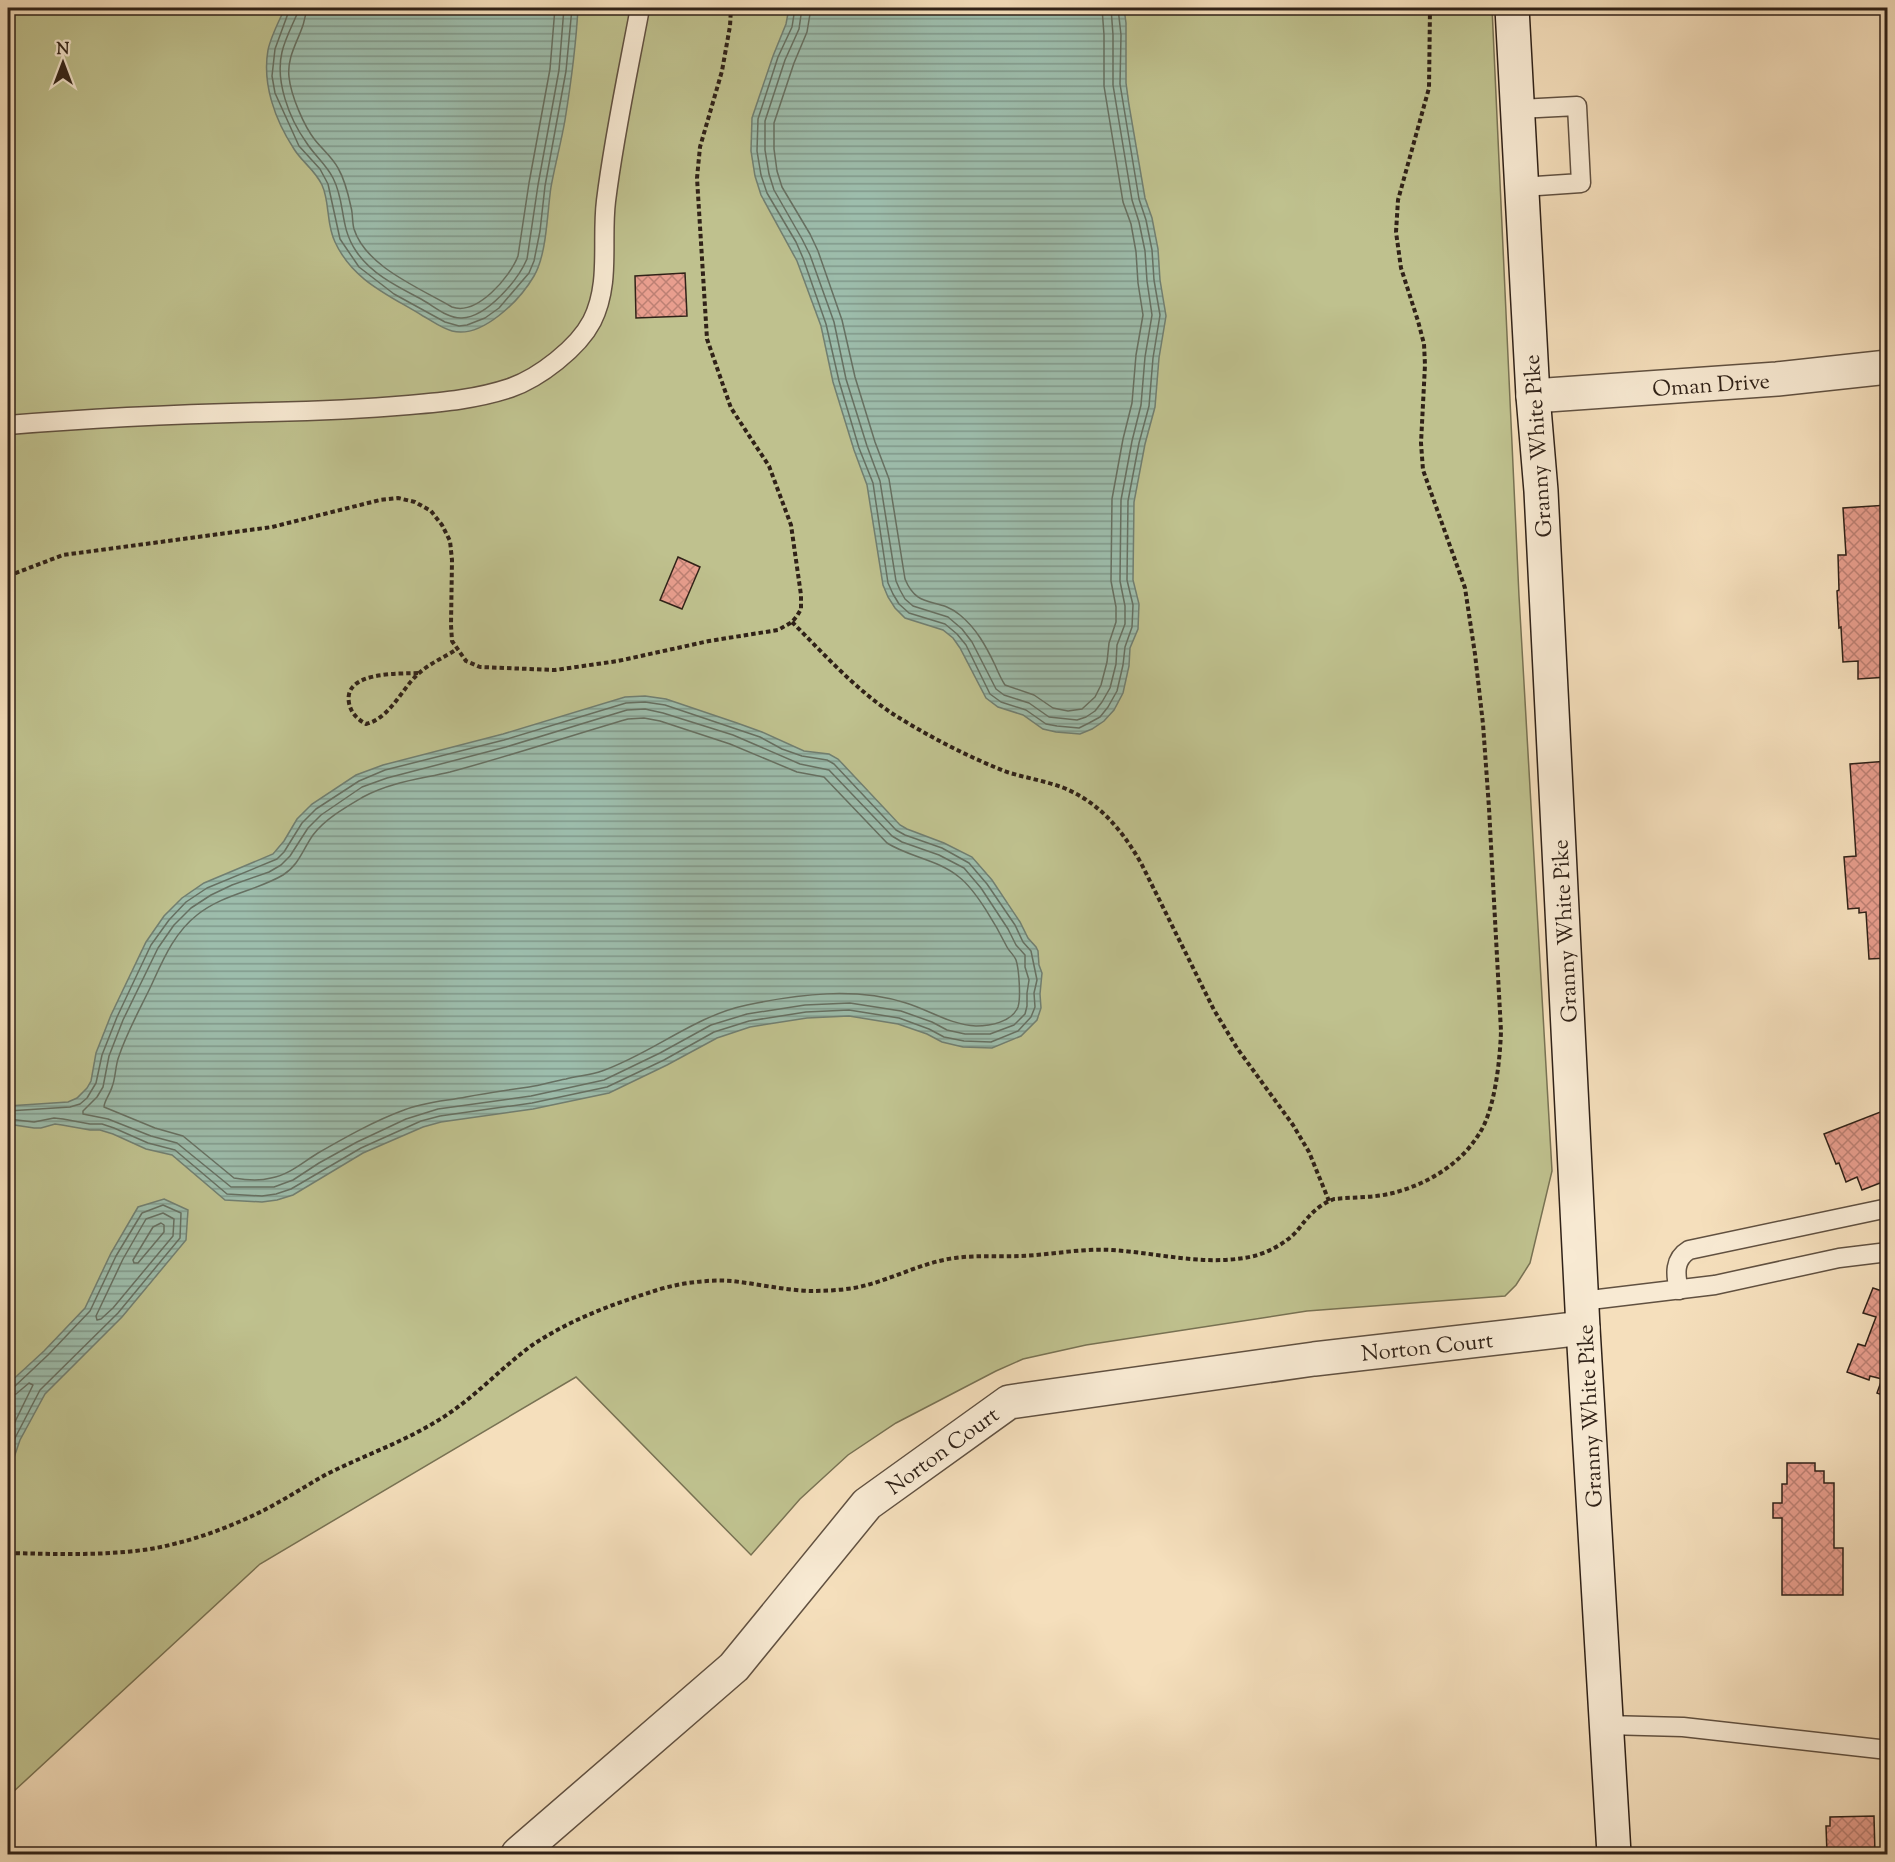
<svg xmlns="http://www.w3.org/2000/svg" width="1895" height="1862" font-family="'Sorts Mill Goudy',serif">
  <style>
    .green { fill: #bfc18e; stroke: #787253; stroke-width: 1.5 }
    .water { fill: url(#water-rules); stroke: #717f71; stroke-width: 1.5 }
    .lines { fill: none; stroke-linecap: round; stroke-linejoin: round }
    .shore { stroke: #667062; stroke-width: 1.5 }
    .building { fill: url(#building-cross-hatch); stroke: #302218; stroke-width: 1.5 }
    .lane-casing { stroke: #615141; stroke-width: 21 }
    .street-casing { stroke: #615141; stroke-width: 36 }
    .secondary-casing { stroke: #302218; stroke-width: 36 }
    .path { stroke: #302218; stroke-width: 4; stroke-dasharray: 4.5 3; stroke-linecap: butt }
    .lane { stroke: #f8ead3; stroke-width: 18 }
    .street { stroke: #f8ead3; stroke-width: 33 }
    .secondary { stroke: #f8ead3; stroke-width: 33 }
    .labels { text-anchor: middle; stroke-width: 4.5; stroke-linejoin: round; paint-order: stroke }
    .street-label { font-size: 22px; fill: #302218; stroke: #f8ead3 }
  </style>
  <defs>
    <pattern id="water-rules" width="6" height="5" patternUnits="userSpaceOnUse" patternTransform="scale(1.5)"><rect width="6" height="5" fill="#9dbdac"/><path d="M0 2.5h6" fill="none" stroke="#80998b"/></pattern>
    <pattern id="building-cross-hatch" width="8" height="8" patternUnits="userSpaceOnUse" patternTransform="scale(1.5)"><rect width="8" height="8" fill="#e89e8e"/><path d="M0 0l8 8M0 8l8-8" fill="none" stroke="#bc8073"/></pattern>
  </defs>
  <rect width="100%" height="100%" fill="#f5dfbc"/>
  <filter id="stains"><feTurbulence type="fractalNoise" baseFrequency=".00333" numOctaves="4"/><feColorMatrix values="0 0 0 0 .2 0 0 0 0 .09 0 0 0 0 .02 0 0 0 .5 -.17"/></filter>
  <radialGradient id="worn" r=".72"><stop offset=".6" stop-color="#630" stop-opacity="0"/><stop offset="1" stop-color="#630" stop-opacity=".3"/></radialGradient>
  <polygon class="green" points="8,8 1492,8 1519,596 1552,1171 1530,1263 1516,1285 1505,1296 1307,1311 1086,1345 1023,1359 996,1371 896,1423 848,1455 800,1499 751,1555 576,1377 260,1564 13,1792 9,1854 8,1854"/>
  <g class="water">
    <path d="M285,8H578C576,45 571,83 565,120C561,143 555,165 551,187C547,213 547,254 534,276C520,300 482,339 452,331C441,328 432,321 423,316C389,295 353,281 335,242C326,224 330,202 322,185C315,170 302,162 294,149C275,120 262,84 268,50C271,36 279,21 285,8Z"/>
    <polygon points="789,8 1124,8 1126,23 1126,83 1129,105 1145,198 1152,218 1158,249 1160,280 1166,316 1159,358 1155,407 1145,444 1134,502 1133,580 1139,604 1138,629 1130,648 1129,666 1123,693 1114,710 1104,721 1092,729 1080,734 1056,732 1043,729 1023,715 998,707 986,698 960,648 953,638 943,630 905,618 895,608 888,597 883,585 867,485 854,450 833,382 821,326 797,261 761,195 755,176 751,151 752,118 773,56 786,24"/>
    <polygon points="645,696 666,699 737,723 762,732 804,751 829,754 838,759 900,825 907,829 944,843 972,857 992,880 1020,922 1028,938 1036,947 1038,951 1039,965 1042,973 1040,994 1041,1008 1037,1020 1021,1036 992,1048 963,1047 942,1042 927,1034 898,1024 849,1016 807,1018 750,1027 717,1038 667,1065 609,1093 533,1109 441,1122 423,1127 363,1153 293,1195 277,1200 262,1202 225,1200 172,1155 146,1149 113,1134 100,1130 90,1130 62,1125 55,1124 41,1128 34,1128 8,1124 8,1106 68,1102 77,1098 87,1088 91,1081 96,1053 111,1015 146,942 164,916 182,898 204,883 273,854 284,841 297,819 312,804 356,775 383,765 503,734 625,697"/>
    <polygon points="164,1199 188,1210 186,1240 122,1317 45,1394 20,1440 8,1475 8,1384 44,1351 85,1308 111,1253 138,1207"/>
  </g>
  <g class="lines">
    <g class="shore">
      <polyline points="290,8 275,49 272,76 275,93 299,146 320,169 328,184 340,239 359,267 394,294 445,322 459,326 467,325 485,318 499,308 529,273 534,261 540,231 545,186 566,71 572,8"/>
      <path d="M297,8V14C292,26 285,39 282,52C275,81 289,118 306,142C314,155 326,164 333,178C346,203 339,226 356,251C371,274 398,287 421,299C434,306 448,319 462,318C487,317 518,280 527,259L538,185L559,70L564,8"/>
      <path d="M306,8C306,32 286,51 289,77C291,96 304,126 315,140C323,150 332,157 338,168C345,180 348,193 351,207C353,214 352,222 354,229C366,267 420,288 452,307C477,316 510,277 518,256L529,183L550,69L555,8"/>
      <polyline points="795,8 792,27 778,57 758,119 757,151 761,175 767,193 796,242 803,258 826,324 839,381 859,448 873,483 888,583 893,594 899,604 909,613 945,624 957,634 966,645 990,694 1001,702 1026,710 1046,724 1057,726 1079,728 1089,723 1100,717 1108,707 1117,691 1123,665 1125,647 1132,627 1133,605 1127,580 1128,501 1139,443 1149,406 1153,358 1160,315 1154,280 1152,250 1146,220 1139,199 1120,84 1121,35 1118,8"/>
      <polyline points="802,8 799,29 785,60 765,121 765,150 769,174 774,190 802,239 810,255 834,322 846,379 867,446 880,481 896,581 900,590 905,599 913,606 948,617 962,629 972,642 996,689 1004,695 1029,703 1049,717 1077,720 1086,717 1095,711 1102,702 1110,688 1116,664 1117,645 1125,624 1125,606 1120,581 1121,500 1132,441 1141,405 1145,357 1152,315 1147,281 1145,251 1139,222 1132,200 1113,85 1113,35 1111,8"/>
      <path d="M811,8L807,32L794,63L774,123V149L777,171L782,187L810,234L818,251L842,320L855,377L875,442L889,479L905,579C918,611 938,596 960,615C976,628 986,646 995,665C998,672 1001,679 1005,685L1034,695L1053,708L1068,711L1082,709L1095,697L1101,685L1107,662L1109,643L1116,622V607L1111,581L1112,499L1123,439L1132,403L1136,355L1143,315L1138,283L1136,252L1131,224L1123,202L1104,86V35L1102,8"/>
      <polygon points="645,709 663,713 733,735 800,764 829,770 892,836 902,842 939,855 964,868 981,888 1008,929 1016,945 1025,955 1025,967 1029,980 1027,993 1027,1006 1025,1014 1014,1025 990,1034 965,1034 947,1030 932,1022 901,1011 850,1003 805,1005 747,1014 711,1025 660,1053 604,1080 531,1096 438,1109 406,1119 357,1142 319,1163 293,1180 274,1187 231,1187 177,1143 151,1136 108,1119 83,1114 83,1111 97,1097 103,1087 109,1056 123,1020 158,948 174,925 191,908 211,895 232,885 269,872 281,865 290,856 308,828 321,815 362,787 387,778 506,747 627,710"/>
      <path d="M644,718L660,721L730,744L797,772L824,777L887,843C909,857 939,860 959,877C976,890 997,927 1007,947C1009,951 1014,955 1016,960C1019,969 1021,998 1018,1007C1012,1022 990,1026 976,1026C951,1025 929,1010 906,1003C855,987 799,994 747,1005C694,1016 653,1053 602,1071C591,1075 578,1076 566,1079C554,1081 542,1085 529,1087C508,1090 487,1093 466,1097C445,1101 424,1102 404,1110C374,1121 346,1137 318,1153C303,1162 289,1175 271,1178C260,1181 246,1180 234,1178L183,1136L155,1128L104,1107C104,1101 110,1094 112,1087C116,1077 115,1066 119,1056C127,1032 140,1009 151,986C163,960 174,933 197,915C223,894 256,891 283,875C299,865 303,849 313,835C325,819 346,807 363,797C390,782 421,779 450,772C510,756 569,736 628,719Z"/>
      <polyline points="8,1111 70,1107 80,1104 87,1098 96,1083 102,1055 117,1017 151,945 169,920 186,902 207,888 277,859 284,852 302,823 316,809 359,781 385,770 504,740 626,703 645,702 665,705 760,737 782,749 802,756 827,760 834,764 896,830 905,835 942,848 969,863 987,884 1015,925 1023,942 1031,951 1037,980 1034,993 1035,1007 1031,1017 1018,1031 991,1042 964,1041 944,1037 929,1029 899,1018 849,1010 806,1012 749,1021 714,1032 664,1060 607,1087 532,1103 440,1116 421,1121 361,1148 291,1189 276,1194 262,1196 227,1194 175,1150 148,1143 114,1128 102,1124 90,1124 63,1119 54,1118 34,1122 8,1119"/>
      <polygon points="163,1213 174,1219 173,1236 113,1308 101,1319 97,1320 96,1316 123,1259 146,1219"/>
      <polygon points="161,1223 164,1225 164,1232 138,1263 134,1263 133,1260 153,1227"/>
      <polyline points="8,1388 14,1387 48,1355 90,1311 116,1256 142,1213 163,1205 181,1213 180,1238 118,1313 40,1390 15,1438 8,1458"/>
      <polyline points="8,1396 16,1394 29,1383 33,1385 8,1436"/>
    </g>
  </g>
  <g class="building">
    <polygon points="685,273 687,316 636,318 635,276"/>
    <polygon points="1888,505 1888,677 1858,679 1858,661 1843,662 1841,627 1839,628 1837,591 1839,590 1838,555 1846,555 1843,508"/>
    <polygon points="678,557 700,567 682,609 660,600"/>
    <polygon points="1888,761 1888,958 1869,959 1866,912 1859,913 1859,908 1848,909 1844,857 1856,856 1850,764"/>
    <polygon points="1888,1109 1888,1180 1862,1190 1857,1177 1846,1182 1839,1163 1836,1164 1824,1134"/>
    <polygon points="1873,1288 1888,1293 1888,1397 1877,1393 1882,1379 1870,1376 1869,1380 1847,1372 1858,1344 1865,1346 1876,1317 1863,1313"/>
    <polygon points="1787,1463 1815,1463 1815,1471 1824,1471 1824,1483 1834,1483 1834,1548 1843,1548 1843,1595 1782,1595 1782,1518 1773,1518 1773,1503 1782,1503 1782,1484 1787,1484"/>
    <polygon points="1874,1816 1875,1854 1827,1854 1826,1826 1830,1826 1830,1817"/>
  </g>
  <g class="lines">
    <g class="lane-casing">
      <g id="lane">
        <polyline points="1518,109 1577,106 1581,183 1522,187"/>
        <path d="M8,425C94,418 182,414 269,412C316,411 362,409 409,405C444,402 477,399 510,388C539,378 578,348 592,321C611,283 601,241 606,201C614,136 628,72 640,8"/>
        <path d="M1679,1290C1675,1274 1674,1259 1689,1250L1888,1208"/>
        <polyline points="1582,1301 1715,1285 1839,1258 1888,1252"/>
        <polyline points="1606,1725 1683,1727 1888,1750"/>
      </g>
    </g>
    <g class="street-casing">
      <g id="street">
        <polyline points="1533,396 1777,379 1888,367"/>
        <polyline points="518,1854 734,1667 867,1504 1009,1402 1314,1359 1583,1328"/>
      </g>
    </g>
    <g class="secondary-casing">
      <polyline id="secondary" points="1512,8 1533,396 1541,491 1583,1328 1614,1854"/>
    </g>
    <g class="path">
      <polyline points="8,576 63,555 272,527 380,500 398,498 415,502 431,511 442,525 450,541 452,560 451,625 452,641 466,661 480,667 555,670 618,661 709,641 778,630 792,622 797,616 801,609 801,595 791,525 769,466 731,408 707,339 697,178 700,147 722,71 730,26 731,8"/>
      <path d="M792,622C824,654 855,689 893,714C928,736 968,757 1007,772C1026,778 1046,781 1064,788C1100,803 1122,830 1141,863L1214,1010L1237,1048L1293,1125L1309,1152L1329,1201"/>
      <path d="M418,673C399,674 343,671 349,703C351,713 357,719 366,724C390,718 401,690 417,675C428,664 445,657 457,649"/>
      <path d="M8,1553C55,1554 103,1556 150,1549C185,1543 220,1531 252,1516C278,1504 302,1488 327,1474C365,1455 406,1441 442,1418C474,1398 500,1369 531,1346C566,1322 607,1306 648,1293C673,1284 705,1279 732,1281C758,1284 784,1290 810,1291C828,1291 849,1290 867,1285C897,1277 924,1262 955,1258C976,1255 999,1257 1020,1256C1051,1255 1081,1248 1112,1250C1160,1253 1206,1267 1254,1256C1269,1252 1286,1243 1297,1231C1308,1217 1316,1206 1334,1199C1353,1197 1374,1198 1393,1193C1427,1184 1460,1165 1479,1134C1495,1110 1500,1060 1501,1031L1489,808L1483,724L1475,654L1465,588L1423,470L1421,443L1425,365L1424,344L1418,321L1401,268L1396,232L1398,200L1429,88L1430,8"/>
    </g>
    <use href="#lane" class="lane"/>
    <use href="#street" class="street"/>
    <use href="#secondary" class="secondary"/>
  </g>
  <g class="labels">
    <g class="street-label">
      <text transform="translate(1711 384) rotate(-4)" y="8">Oman Drive</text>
      <text transform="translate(1537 446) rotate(-94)" y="8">Granny White Pike</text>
      <text transform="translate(1564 931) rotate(-93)" y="8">Granny White Pike</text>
      <text transform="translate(1427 1346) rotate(-6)" y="8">Norton Court</text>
      <text transform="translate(1589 1416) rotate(-93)" y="8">Granny White Pike</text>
      <text transform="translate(942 1450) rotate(-36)" y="8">Norton Court</text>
    </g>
  </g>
  <rect width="1895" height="1862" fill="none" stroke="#f5dfbc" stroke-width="30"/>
  <rect x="9" y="9" width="1877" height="1844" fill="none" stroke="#302218" stroke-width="3"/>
  <rect x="15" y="15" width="1865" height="1832" fill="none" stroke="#302218" stroke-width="1.5"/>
  <g transform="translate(63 63)" stroke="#f8ead3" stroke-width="4.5" paint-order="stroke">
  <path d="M0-4.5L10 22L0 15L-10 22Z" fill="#302218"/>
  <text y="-9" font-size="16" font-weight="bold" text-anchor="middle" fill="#302218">N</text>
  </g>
  <rect width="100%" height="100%" filter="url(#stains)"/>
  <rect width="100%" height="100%" fill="url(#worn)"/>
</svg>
